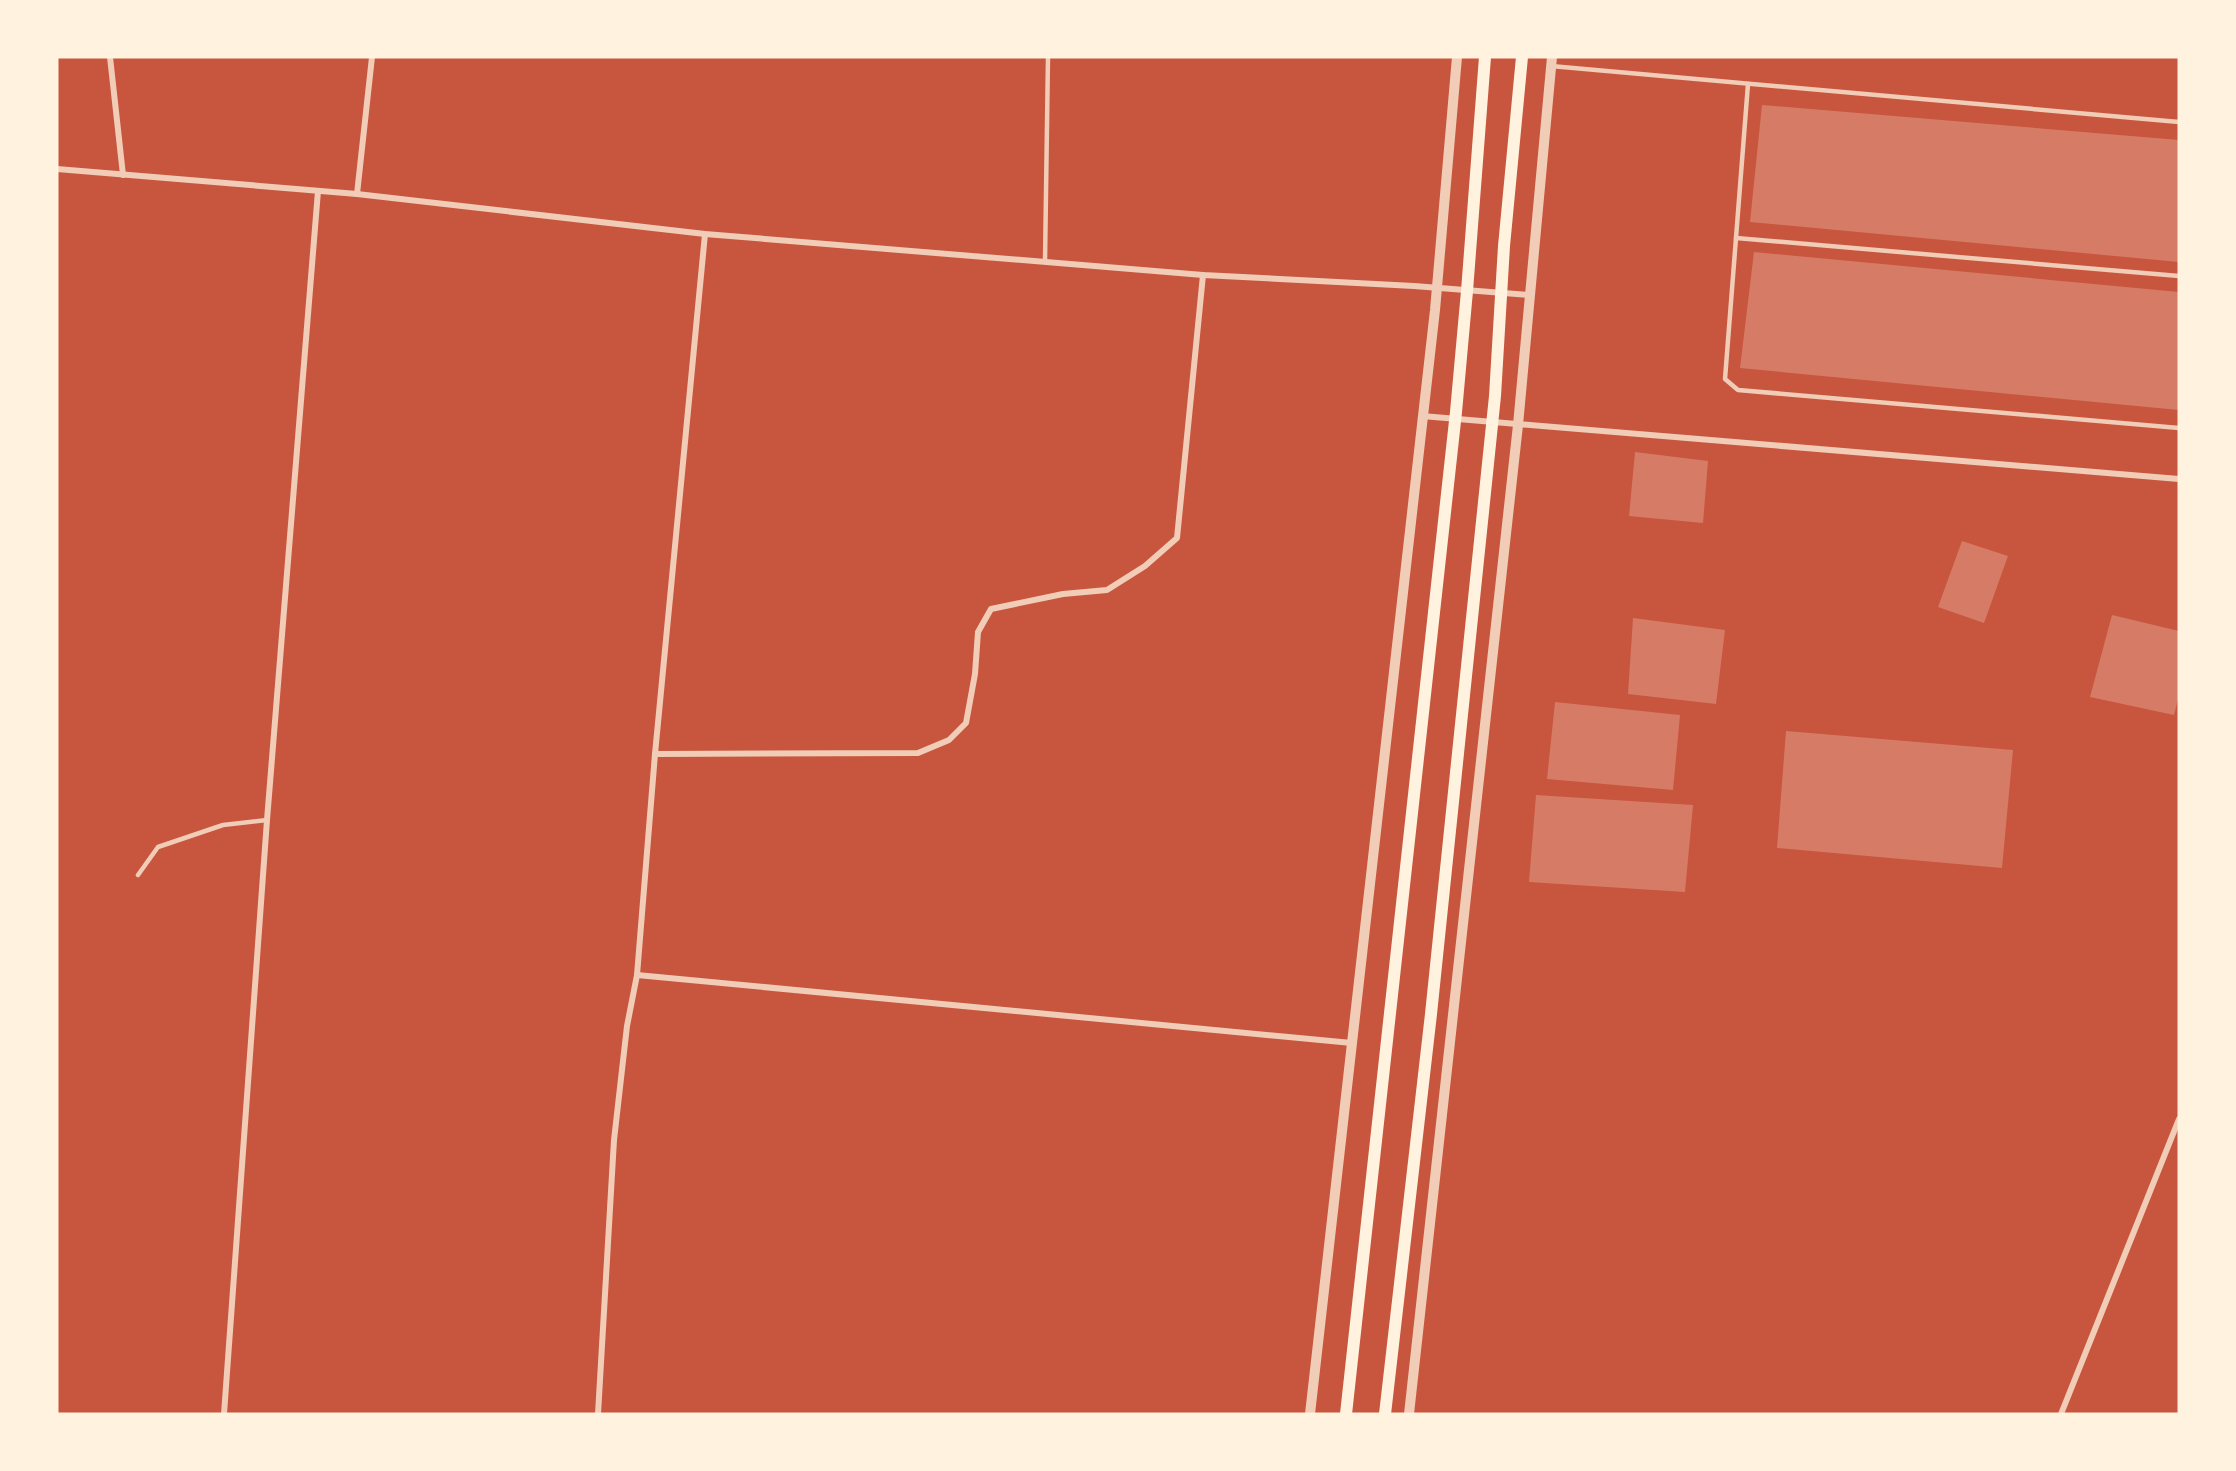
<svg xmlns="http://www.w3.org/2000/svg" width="2236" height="1471" font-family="'Roboto Condensed',sans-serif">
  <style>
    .building { fill: #d67c66 }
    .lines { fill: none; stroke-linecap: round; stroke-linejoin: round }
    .service { stroke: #f1ccb7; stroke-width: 4.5 }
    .minor { stroke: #f1ccb7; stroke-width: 6 }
    .tertiary { stroke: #f1ccb7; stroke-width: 10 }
    .secondary { stroke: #fff3e0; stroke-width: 12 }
  </style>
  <rect width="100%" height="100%" fill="#c8553d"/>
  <g class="building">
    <polygon points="1762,105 2179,140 2179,262 1750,222"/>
    <polygon points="1754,252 2179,292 2179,410 1740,368"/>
    <polygon points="1635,452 1708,461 1703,523 1629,516"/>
    <polygon points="1962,541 2008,556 1984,623 1938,607"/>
    <polygon points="2112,615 2179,631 2179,695 2174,715 2090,697"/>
    <polygon points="1633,618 1725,630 1716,704 1628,694"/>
    <polygon points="1555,702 1680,715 1673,790 1547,779"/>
    <polygon points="1786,731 2013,750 2002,868 1777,848"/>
    <polygon points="1536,795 1693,805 1685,892 1529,882"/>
  </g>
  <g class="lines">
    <g class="service">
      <polyline points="1551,66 2179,122"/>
      <polyline points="1748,84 1725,379 1738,390 2179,428"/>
      <polyline points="1736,238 2179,276"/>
      <polyline points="1045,262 1048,57"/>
      <polyline points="138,875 158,847 223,825 267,820"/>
    </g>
    <g class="minor">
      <polyline points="110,57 123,175"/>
      <polyline points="57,169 357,194 705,234 1203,275 1414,286 1530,295"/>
      <polyline points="357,194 372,57"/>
      <polyline points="1422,416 2179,479"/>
      <polyline points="655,754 918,753 949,740 966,723 975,674 978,632 991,609 1063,594 1107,590 1145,566 1177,538 1203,275"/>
      <polyline points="637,975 1352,1043"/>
      <polyline points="224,1414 267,820 318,191"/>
      <polyline points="598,1414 614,1140 627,1026 637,975 655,754 705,234"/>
      <polyline points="2061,1414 2179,1119"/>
    </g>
    <g class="tertiary">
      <polyline points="1310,1414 1435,310 1457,57"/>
      <polyline points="1409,1414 1518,425 1552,57"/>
    </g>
    <g class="secondary">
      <polyline points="1346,1414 1456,412 1467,291 1485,57"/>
      <polyline points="1385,1414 1431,1014 1495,396 1504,246 1522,57"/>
    </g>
  </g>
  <rect width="2236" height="1471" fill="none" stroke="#fff3e0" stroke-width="117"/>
</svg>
